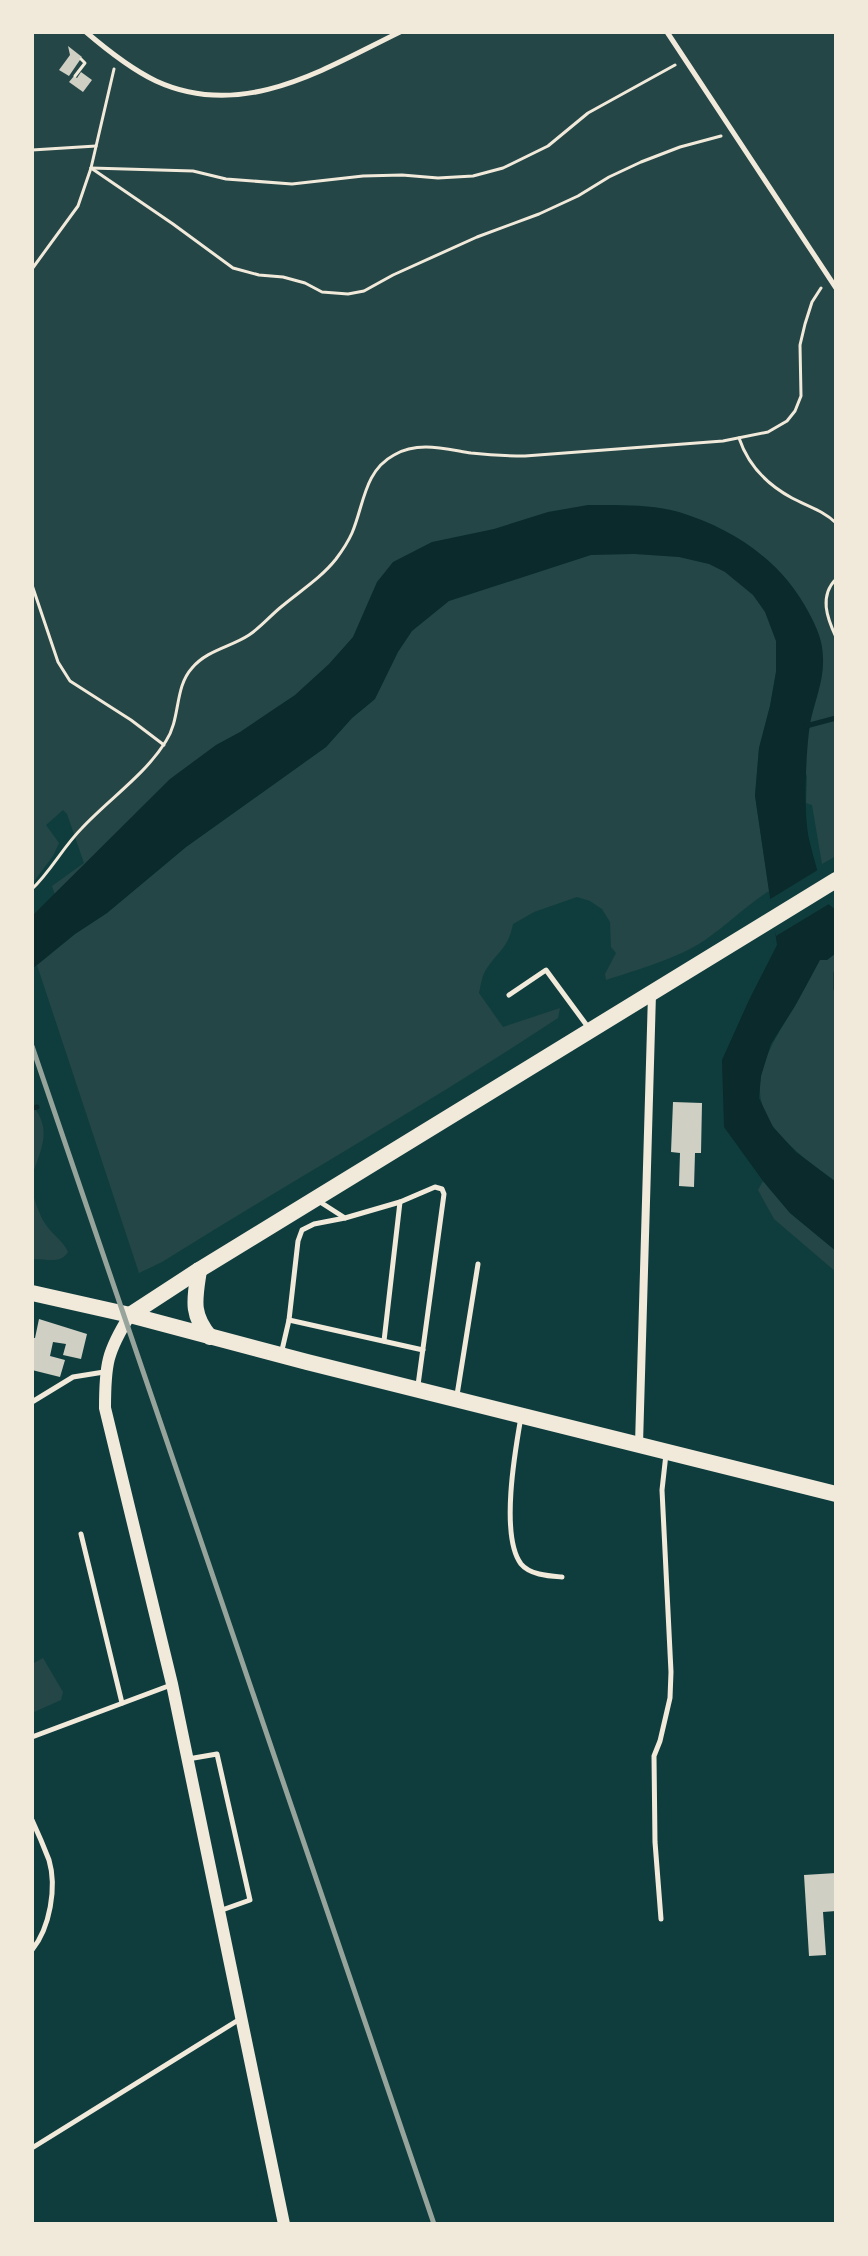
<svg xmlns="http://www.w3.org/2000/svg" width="868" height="2256" font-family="'Asap Condensed',sans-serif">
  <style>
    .green { fill: #244646 }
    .water { fill: #0a2a2b }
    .pier { fill: #0f3d3e }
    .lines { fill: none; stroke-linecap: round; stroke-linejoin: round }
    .stream { stroke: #0a2a2b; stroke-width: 5 }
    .building { fill: #cfcfc3 }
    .path { stroke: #f1e9da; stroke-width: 3 }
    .service { stroke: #f1e9da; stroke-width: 5 }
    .minor { stroke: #f1e9da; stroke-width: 8 }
    .tertiary { stroke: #f1e9da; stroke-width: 12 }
    .primary { stroke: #f1e9da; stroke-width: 16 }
    .rail { stroke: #97a49c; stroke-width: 5 }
  </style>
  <rect width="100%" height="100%" fill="#0f3d3e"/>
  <g class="green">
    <path d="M32,32H836V856L822,864L812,805L806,803L807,777L776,672L770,706L759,748L755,795L769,891C746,906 727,925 705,940C679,958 636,970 606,980L605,974L616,953L611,947L610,922L602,909L590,901L577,897L534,912L513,924C508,948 500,949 487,968C482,975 481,984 479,993L503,1027L560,1008L558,1018C428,1104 293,1180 162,1262L139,1273L37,965L75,934L107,913L186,847L326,747L352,718L375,699L66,926L52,886L84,863L67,814L63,810L46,825L59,843L53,856L32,884Z"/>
    <path d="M836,953V1182C814,1166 792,1150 775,1129C742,1087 770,1047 793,1009C803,993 811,976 820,959L827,960Z"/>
    <path d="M32,1105C53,1130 41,1149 32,1176Z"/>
    <polygon points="763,1181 790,1213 836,1251 836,1272 774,1219 758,1190"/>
    <path d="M32,1192C36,1203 39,1215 46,1225C53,1235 63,1241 68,1252C60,1265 45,1258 32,1259Z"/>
    <polygon points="43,1658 63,1692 61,1700 32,1713 32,1664"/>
  </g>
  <path class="water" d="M588,505C618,505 650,504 679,512C734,529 782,561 809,613C817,628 823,641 823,659C824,681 814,703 810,724C806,751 803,812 809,839C814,861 821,882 827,903L836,910L834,922L836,953L827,960H820L795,1006L771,1044L761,1076L759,1098L773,1127L796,1152L836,1182V1251L790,1213L763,1181L724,1127L722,1060L749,1000L777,945L755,796L759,748L770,706L776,672V641L765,612L753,595L725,572L709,564L679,557L634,554L591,555L449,601L412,631L398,652L375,699L352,718L326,747L186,847L107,913L75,934L32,969V916L170,779L216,745L240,732L295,695L329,664L353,637L377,582L393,562L432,542L494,529L548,512Z"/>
  <polygon class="pier" points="821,868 829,904 776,936 767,901"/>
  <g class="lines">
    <g class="stream">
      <polyline points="806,726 836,718"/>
      <polyline points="836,973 836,989"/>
      <polyline points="32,1108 37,1107"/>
    </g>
  </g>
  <g class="building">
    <polygon points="68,46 82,57 69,76 59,70 70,55"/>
    <polygon points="81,72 92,80 83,92 69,82 74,76 77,78"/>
    <polygon points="673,1102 702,1103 701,1153 695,1153 694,1187 679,1186 680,1153 671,1152"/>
    <polygon points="39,1319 87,1334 81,1359 63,1355 66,1344 53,1342 50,1356 65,1360 60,1377 32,1370 32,1338 35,1338"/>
    <polygon points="836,1873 836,1911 823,1912 826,1955 809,1956 804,1875"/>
  </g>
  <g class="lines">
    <g class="path">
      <polyline points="75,76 85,63 81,59"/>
      <polyline points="32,150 96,146"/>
      <polyline points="91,168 173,224 233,268 259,275 283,277 305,283 322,292 348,294 364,291 393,275 477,237 539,214 578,196 609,177 641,162 680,147 721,136"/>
      <polyline points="91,168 193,171 226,179 292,184 363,176 402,175 438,178 473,176 503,168 548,146 588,113 675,65"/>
      <polyline points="32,269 78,206 91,168 114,69"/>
      <path d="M739,438C748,465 768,485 792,498C807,506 824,511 836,523"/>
      <path d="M836,579C819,596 827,618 836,637"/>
      <polyline points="32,585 58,662 70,681 131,720 164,745"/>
      <path d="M32,889C51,871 63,847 82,828C109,799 145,775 166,741C181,718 174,688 192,668C207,650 231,647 249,635C261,627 270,616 281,607C300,591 321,578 336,559C342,551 348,542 352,533C364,505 364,471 394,455C418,441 445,449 471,453C489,455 507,456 525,456L723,441L768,432L787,421L795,411L801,396L800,345L805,324L812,302L821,288"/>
    </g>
    <g class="service">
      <path d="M86,32C107,50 131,69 156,81C243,121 324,69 400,32"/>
      <polyline points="667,32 836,288"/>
      <polyline points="509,995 546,970 588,1027"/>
      <polyline points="317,1200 345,1218 400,1202 435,1187 442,1189 444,1194 418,1385"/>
      <polyline points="345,1218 314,1224 302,1230 298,1241 289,1320 423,1350"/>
      <polyline points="384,1341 400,1202"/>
      <polyline points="282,1350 289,1320"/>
      <polyline points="457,1395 478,1264"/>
      <polyline points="32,1402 73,1377 104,1372"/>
      <path d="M521,1417C515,1451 500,1536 521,1564C530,1575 549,1576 562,1577"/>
      <polyline points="81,1534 122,1703"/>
      <polyline points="32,1737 171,1685"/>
      <polyline points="188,1759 217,1754 250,1900 222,1910"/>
      <path d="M32,1820C38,1833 44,1847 49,1860C57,1887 50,1928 32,1950"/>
      <polyline points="661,1919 655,1842 654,1756 660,1741 670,1698 671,1672 662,1490 666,1454"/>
      <polyline points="32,2148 240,2019"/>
    </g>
    <polyline class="minor" points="639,1444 652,994"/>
    <path class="tertiary" d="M130,1315C107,1352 105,1364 105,1408L172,1684L284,2224"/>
    <g class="primary">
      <path d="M199,1270C195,1298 190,1314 210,1337"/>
      <polyline points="32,1293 130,1315 307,1362 836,1494"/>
      <polyline points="130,1315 199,1270 836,880"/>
    </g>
    <polyline class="rail" points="32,1046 434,2224"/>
  </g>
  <rect width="868" height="2256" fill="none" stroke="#f1e9da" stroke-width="68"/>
</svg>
